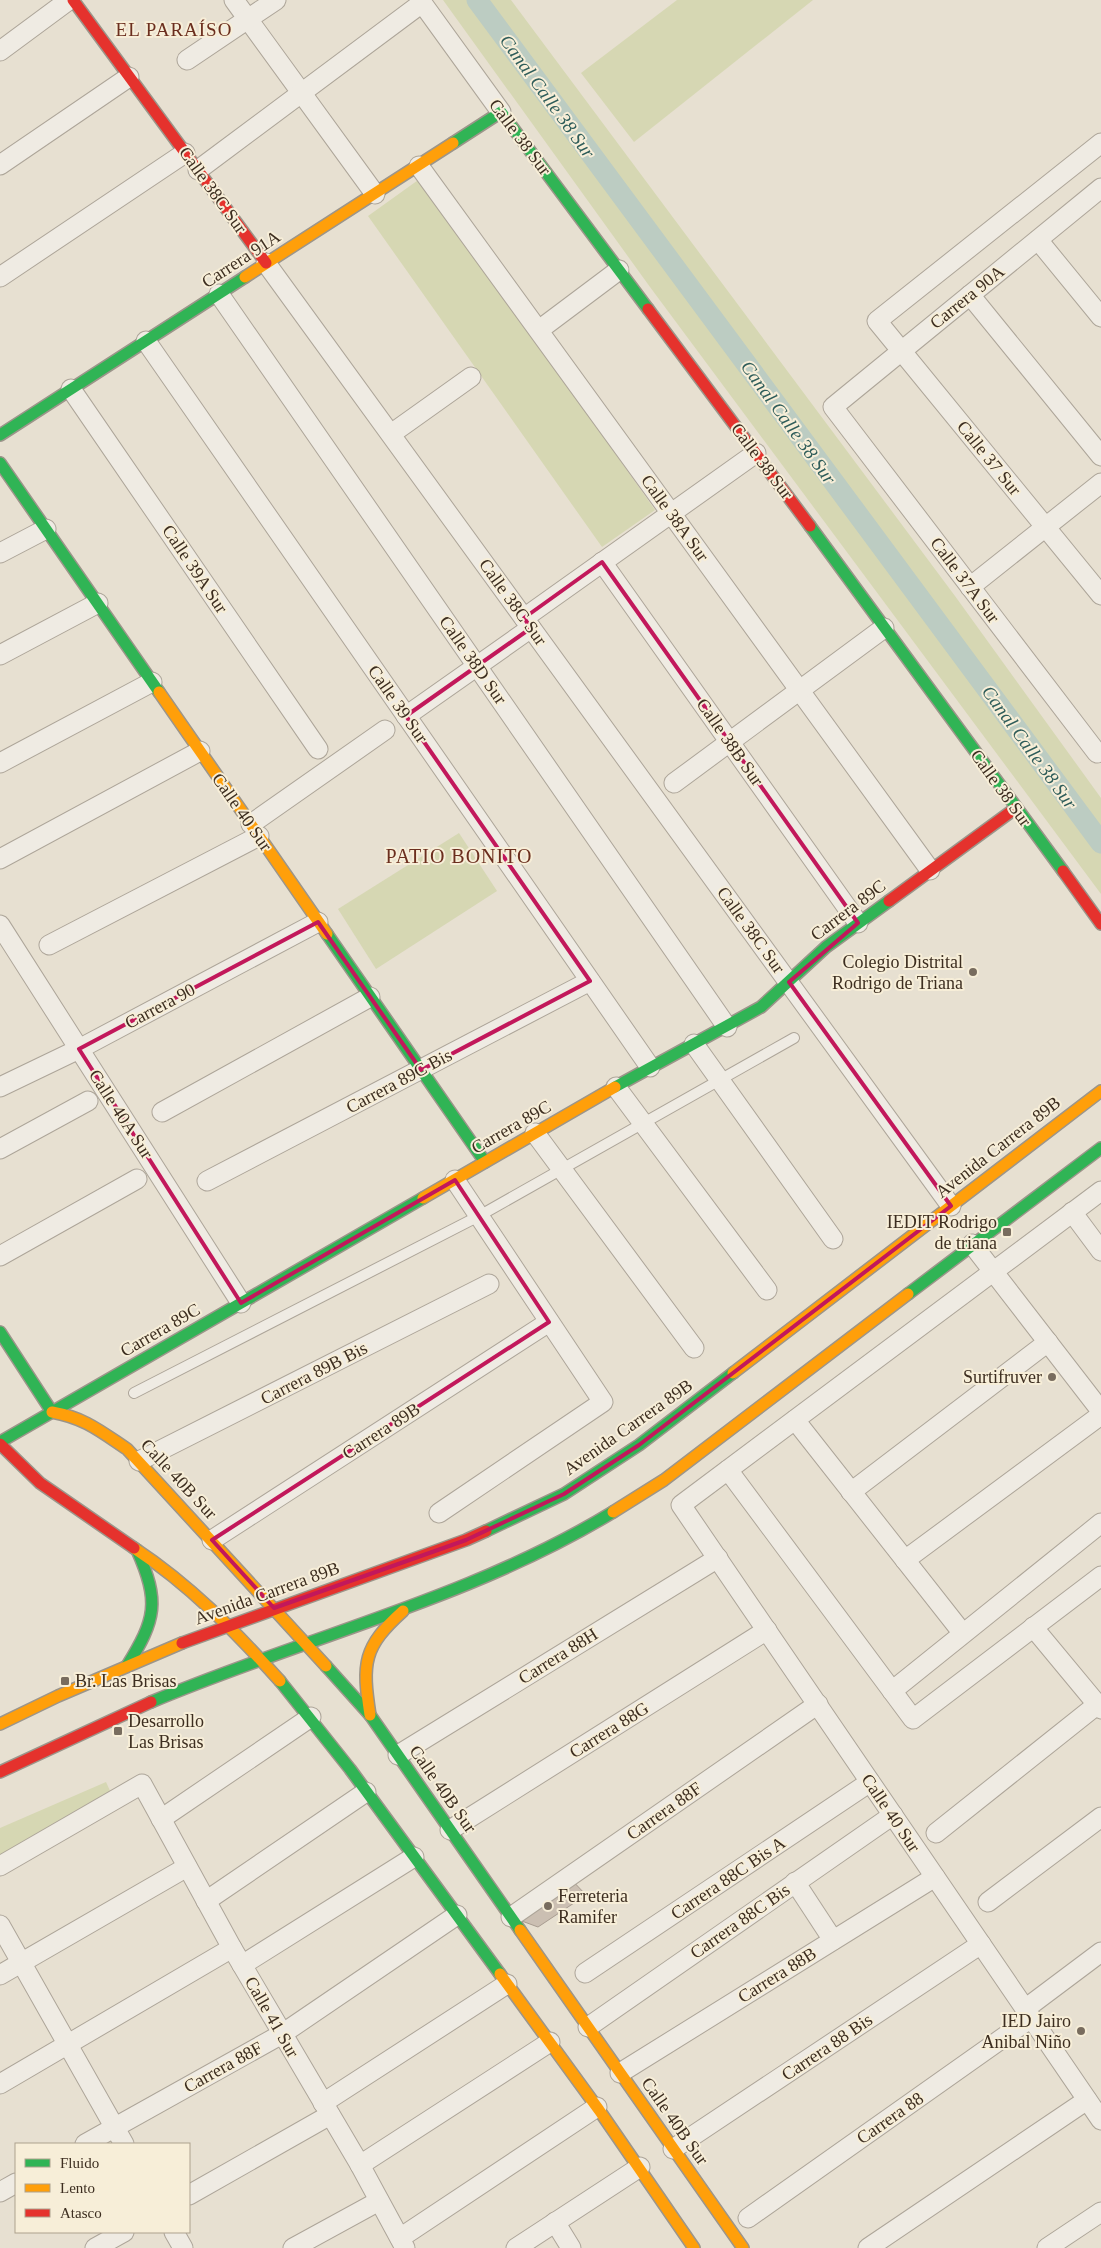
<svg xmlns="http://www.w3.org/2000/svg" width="1101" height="2248" font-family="Georgia,serif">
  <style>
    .green { fill: #d6d7b3 }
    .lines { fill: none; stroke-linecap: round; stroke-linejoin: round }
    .canal { stroke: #bcccc2; stroke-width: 21 }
    .building { fill: #cbbfb2; stroke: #a89c90 }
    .lane-casing { stroke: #ada599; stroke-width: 12 }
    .street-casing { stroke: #ada599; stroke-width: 21 }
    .fast-casing { stroke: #9c958a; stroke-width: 14 }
    .slow-casing { stroke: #9c958a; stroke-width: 14 }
    .jam-casing { stroke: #9c958a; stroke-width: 14 }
    .lane { stroke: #efebe3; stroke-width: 10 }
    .street { stroke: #efebe3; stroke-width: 19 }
    .fast { stroke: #30b455; stroke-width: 11 }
    .slow { stroke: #ff9f0a; stroke-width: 11 }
    .jam { stroke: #e5322d; stroke-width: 11 }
    .marked { fill: none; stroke: #c2185b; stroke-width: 4; stroke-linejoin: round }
    .poi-dot { fill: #786c5e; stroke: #f7eed8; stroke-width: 2 }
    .labels { text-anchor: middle; stroke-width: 4; stroke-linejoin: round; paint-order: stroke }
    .street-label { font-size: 18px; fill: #3d2e20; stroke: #f7eed8 }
    .poi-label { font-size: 18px; fill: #3d2e20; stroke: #f7eed8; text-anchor: end }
    .neighbourhood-label { font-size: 19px; letter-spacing: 1px; fill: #6b2e1e; stroke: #f7eed8 }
    .water-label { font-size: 19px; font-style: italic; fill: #2f5d5a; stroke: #f7eed8 }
    .quarter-label { font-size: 20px; letter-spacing: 1px; fill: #6b2e1e; stroke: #f7eed8 }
  </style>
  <rect width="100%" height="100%" fill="#e7e0d1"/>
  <g class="green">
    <polygon points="443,0 511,0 955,596 1101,798 1101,894 650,287"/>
    <polygon points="677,0 813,0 634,142 581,73"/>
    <polygon points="421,178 655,510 602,547 368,216"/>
    <polygon points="459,833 497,891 376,969 338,909"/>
    <polygon points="106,1782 111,1793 0,1858 0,1828"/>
  </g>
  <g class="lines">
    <polyline class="canal" points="477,0 1101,843"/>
  </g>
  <polygon class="building" points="569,1877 586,1895 538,1927 511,1917"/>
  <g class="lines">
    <g class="lane-casing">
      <polyline id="lane" points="134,1393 479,1216 794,1038"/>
    </g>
    <g class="street-casing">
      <g id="street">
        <polyline points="234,0 375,194"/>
        <polyline points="420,0 501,112"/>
        <polyline points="0,51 69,0"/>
        <polyline points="187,60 276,0"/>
        <polyline points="1101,143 877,321 1101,595"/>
        <polyline points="0,165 129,77"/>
        <polyline points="419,166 930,870"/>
        <polyline points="198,170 422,3"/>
        <polyline points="1038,240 1101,317"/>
        <polyline points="266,263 951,1206"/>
        <polyline points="0,277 185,153"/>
        <polyline points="219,294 727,1027"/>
        <polyline points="970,295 1101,456"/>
        <polyline points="539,330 619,270"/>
        <polyline points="146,341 650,1067"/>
        <polyline points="71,389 318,749"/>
        <polyline points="391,434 471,377"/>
        <polyline points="0,553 46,529"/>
        <polyline points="602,562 858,923"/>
        <polyline points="970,587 1101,483"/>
        <polyline points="524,618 756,453"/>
        <polyline points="0,655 98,603"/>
        <polyline points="406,716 531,628"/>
        <polyline points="1097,753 833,407 1101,188"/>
        <polyline points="0,763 152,682"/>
        <polyline points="674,783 884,628"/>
        <polyline points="251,824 385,730"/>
        <polyline points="0,859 200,751"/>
        <polyline points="0,925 241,1303"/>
        <polyline points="49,945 259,836"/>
        <polyline points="694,1044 833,1239"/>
        <polyline points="0,1087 79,1049 318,922"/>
        <polyline points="616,1087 767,1290"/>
        <polyline points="162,1112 370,997"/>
        <polyline points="535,1133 694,1348"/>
        <polyline points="0,1149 88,1101"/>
        <polyline points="207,1181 590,981"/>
        <polyline points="1101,1191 681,1505 1101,2120"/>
        <polyline points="1072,1212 1101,1251"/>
        <polyline points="972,1244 1101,1411"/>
        <polyline points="0,1256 137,1179"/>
        <polyline points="795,1420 957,1626"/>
        <polyline points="139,1461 489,1284"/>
        <polyline points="728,1470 913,1719 1101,1576"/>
        <polyline points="851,1492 1048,1342"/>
        <polyline points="439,1513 603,1402 455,1180"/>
        <polyline points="212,1540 549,1322"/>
        <polyline points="905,1560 1101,1415"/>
        <polyline points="1033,1627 1101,1709"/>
        <polyline points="892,1691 1101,1523"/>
        <polyline points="398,1755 718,1558"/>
        <polyline points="161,1819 311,1717"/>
        <polyline points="450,1830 767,1630"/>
        <polyline points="936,1833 1098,1704"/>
        <polyline points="0,1866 142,1784 232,1948 360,2165 405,2248"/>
        <polyline points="795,1882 833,1940"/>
        <polyline points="206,1901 366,1792"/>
        <polyline points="988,1902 1101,1817"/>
        <polyline points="511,1917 818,1704"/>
        <polyline points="0,1925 124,2144"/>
        <polyline points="242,1965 414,1857"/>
        <polyline points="585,1973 870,1782"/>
        <polyline points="0,1975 187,1867"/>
        <polyline points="1025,2009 1101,1952"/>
        <polyline points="588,2027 893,1815"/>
        <polyline points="620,2073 935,1877"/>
        <polyline points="0,2084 232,1948"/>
        <polyline points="323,2103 507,1984"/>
        <polyline points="85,2144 282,2034 457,1915"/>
        <polyline points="673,2149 981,1944"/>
        <polyline points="360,2165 550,2042"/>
        <polyline points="0,2192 16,2183"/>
        <polyline points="189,2195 330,2115"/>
        <polyline points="748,2218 1031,2018"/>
        <polyline points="555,2222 571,2248"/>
        <polyline points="174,2232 183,2248"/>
        <polyline points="400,2238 597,2107"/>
        <polyline points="95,2248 124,2232"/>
        <polyline points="293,2248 379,2201"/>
        <polyline points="516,2248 640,2167"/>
        <polyline points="868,2248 1087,2100"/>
        <polyline points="1047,2248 1101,2212"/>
      </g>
    </g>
    <g class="fast-casing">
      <g id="fast">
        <polyline points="453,143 501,112 648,309"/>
        <polyline points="0,435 245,277"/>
        <polyline points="0,463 159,692"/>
        <polyline points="810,526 1063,871"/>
        <polyline points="327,934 485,1162"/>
        <polyline points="615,1087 761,1007 826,947 889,901"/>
        <polyline points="908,1294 1101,1148"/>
        <polyline points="0,1332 52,1412"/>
        <polyline points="0,1442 423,1198"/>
        <polyline points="486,1531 564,1494 639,1445 733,1373"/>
        <path d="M127,1666C156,1619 160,1602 137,1550"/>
        <polyline points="326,1666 370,1715 520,1930"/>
        <polyline points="280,1681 350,1769 500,1974"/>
        <path d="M151,1702C305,1637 470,1599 613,1512"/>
      </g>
    </g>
    <g class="slow-casing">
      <g id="slow">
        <polyline points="245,277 453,143"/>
        <polyline points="159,692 327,934"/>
        <polyline points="423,1198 615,1087"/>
        <polyline points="733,1373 1101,1091"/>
        <path d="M52,1412C85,1418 100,1431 127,1449L326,1666"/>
        <polyline points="613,1512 664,1480 908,1294"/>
        <path d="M134,1548C190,1585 235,1631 280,1681"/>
        <path d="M370,1715C362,1663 363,1647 403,1611"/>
        <polyline points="0,1724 58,1696 182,1643"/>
        <polyline points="520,1930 743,2248"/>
        <polyline points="500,1974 599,2110 694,2248"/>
      </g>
    </g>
    <g class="jam-casing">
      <g id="jam">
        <polyline points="73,0 266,263"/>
        <polyline points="648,309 810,526"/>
        <polyline points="1063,871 1101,924"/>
        <polyline points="889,901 1016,808"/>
        <polyline points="0,1444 40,1483 134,1548"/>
        <polyline points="182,1643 466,1540 486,1531"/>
        <polyline points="0,1772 151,1702"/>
      </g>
    </g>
    <use href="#lane" class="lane"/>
    <use href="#street" class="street"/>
    <use href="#fast" class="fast"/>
    <use href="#slow" class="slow"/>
    <use href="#jam" class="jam"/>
  </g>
  <path class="marked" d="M602,562L858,923L789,982L951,1206L639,1445L564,1494L466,1540L274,1608L212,1540L549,1322L455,1180L241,1303L79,1049L318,922L421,1070L590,981L406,716L531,628L524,618Z"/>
  <g class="poi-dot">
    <circle cx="973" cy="972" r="5"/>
    <rect x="1002" y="1227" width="10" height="10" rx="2.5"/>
    <circle cx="1052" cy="1377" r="5"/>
    <rect x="60" y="1676" width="10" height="10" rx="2.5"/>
    <rect x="113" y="1726" width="10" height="10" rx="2.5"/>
    <circle cx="548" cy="1906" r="5"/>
    <circle cx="1081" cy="2031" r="5"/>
  </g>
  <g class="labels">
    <g class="street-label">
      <text transform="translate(520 137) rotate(53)" y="6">Calle 38 Sur</text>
      <text transform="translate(213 190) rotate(54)" y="6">Calle 38C Sur</text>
      <text transform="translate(241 259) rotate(-33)" y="6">Carrera 91A</text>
      <text transform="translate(967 297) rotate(-39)" y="6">Carrera 90A</text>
      <text transform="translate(989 458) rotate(51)" y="6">Calle 37 Sur</text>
      <text transform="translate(762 461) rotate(53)" y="6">Calle 38 Sur</text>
      <text transform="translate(675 518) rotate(54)" y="6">Calle 38A Sur</text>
      <text transform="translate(195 569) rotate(56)" y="6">Calle 39A Sur</text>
      <text transform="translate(965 580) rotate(53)" y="6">Calle 37A Sur</text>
      <text transform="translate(513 602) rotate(54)" y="6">Calle 38C Sur</text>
      <text transform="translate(473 660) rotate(55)" y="6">Calle 38D Sur</text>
      <text transform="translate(398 704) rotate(55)" y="6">Calle 39 Sur</text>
      <text transform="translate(730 742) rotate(55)" y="6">Calle 38B Sur</text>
      <text transform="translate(1001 788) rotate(54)" y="6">Calle 38 Sur</text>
      <text transform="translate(242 812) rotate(55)" y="6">Calle 40 Sur</text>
      <text transform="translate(848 910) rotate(-37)" y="6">Carrera 89C</text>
      <text transform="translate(751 930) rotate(54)" y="6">Calle 38C Sur</text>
      <text transform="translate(160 1006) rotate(-28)" y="6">Carrera 90</text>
      <text transform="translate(399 1081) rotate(-28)" y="6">Carrera 89C Bis</text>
      <text transform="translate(121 1114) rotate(57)" y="6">Calle 40A Sur</text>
      <text transform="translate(511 1127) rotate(-30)" y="6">Carrera 89C</text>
      <text transform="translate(998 1147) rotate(-38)" y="6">Avenida Carrera 89B</text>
      <text transform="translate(160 1330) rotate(-30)" y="6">Carrera 89C</text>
      <text transform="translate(314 1373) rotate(-27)" y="6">Carrera 89B Bis</text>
      <text transform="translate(628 1427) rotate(-35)" y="6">Avenida Carrera 89B</text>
      <text transform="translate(381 1431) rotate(-33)" y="6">Carrera 89B</text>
      <text transform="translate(179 1479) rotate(47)" y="6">Calle 40B Sur</text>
      <text transform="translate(267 1593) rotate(-20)" y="6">Avenida Carrera 89B</text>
      <text transform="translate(558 1656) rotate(-32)" y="6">Carrera 88H</text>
      <text transform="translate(609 1730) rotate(-32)" y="6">Carrera 88G</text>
      <text transform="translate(443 1789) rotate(55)" y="6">Calle 40B Sur</text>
      <text transform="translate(664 1811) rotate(-35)" y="6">Carrera 88F</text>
      <text transform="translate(891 1813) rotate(56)" y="6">Calle 40 Sur</text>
      <text transform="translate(728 1878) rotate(-34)" y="6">Carrera 88C Bis A</text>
      <text transform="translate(740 1921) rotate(-35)" y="6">Carrera 88C Bis</text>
      <text transform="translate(777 1975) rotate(-32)" y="6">Carrera 88B</text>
      <text transform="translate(272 2017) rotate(60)" y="6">Calle 41 Sur</text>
      <text transform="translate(827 2047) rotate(-34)" y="6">Carrera 88 Bis</text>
      <text transform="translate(223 2067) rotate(-29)" y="6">Carrera 88F</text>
      <text transform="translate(890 2118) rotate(-35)" y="6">Carrera 88</text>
      <text transform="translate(675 2121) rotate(55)" y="6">Calle 40B Sur</text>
    </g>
    <g class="poi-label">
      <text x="963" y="968">Colegio Distrital<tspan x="963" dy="21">Rodrigo de Triana</tspan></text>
      <text x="997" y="1228">IEDIT Rodrigo<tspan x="997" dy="21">de triana</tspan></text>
      <text x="1042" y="1383">Surtifruver</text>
      <text x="75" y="1687" text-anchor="start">Br. Las Brisas</text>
      <text x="128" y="1727" text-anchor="start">Desarrollo<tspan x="128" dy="21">Las Brisas</tspan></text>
      <text x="558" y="1902" text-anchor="start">Ferreteria<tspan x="558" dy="21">Ramifer</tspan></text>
      <text x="1071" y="2027">IED Jairo<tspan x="1071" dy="21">Anibal Niño</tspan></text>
    </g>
    <g class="neighbourhood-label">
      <text x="174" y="36">EL PARAÍSO</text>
    </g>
    <g class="water-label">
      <text transform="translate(548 96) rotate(54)" y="7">Canal Calle 38 Sur</text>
      <text transform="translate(789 422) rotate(54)" y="7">Canal Calle 38 Sur</text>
      <text transform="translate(1030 747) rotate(54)" y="7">Canal Calle 38 Sur</text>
    </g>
    <g class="quarter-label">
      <text x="459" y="863">PATIO BONITO</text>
    </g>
  </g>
  <rect x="15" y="2143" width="175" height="90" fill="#f7eed8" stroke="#ada18e"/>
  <rect x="25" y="2159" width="25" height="8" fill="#30b455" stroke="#ada18e"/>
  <text x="60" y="2168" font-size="15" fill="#3d2e20">Fluido</text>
  <rect x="25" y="2184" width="25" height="8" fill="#ff9f0a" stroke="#ada18e"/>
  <text x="60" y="2193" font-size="15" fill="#3d2e20">Lento</text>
  <rect x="25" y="2209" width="25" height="8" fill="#e5322d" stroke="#ada18e"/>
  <text x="60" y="2218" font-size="15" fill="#3d2e20">Atasco</text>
</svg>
